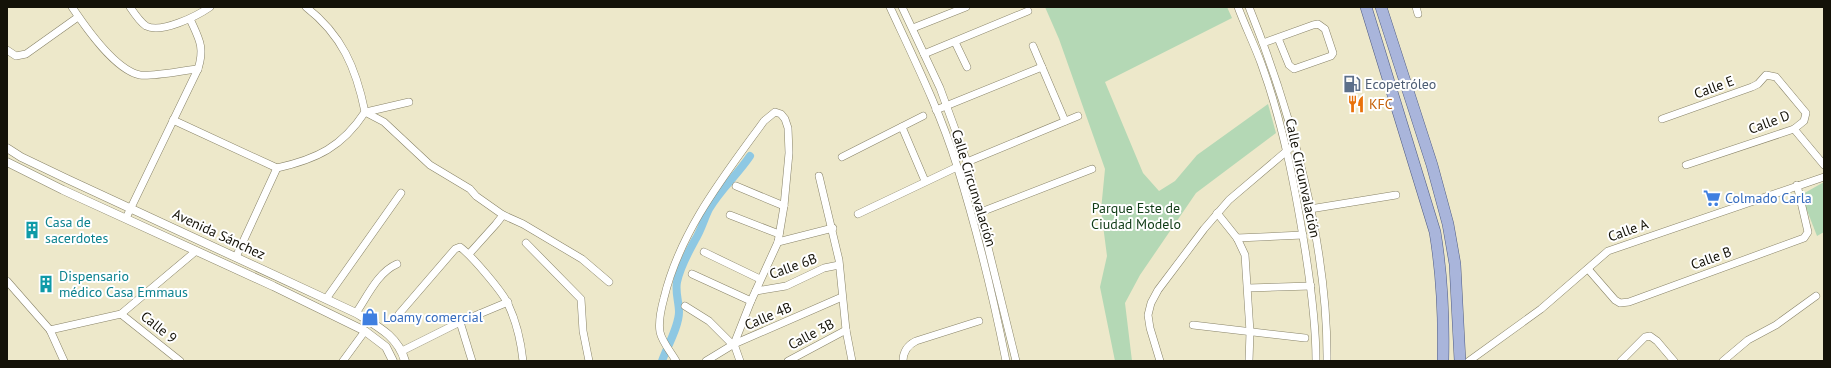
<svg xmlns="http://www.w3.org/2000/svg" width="1831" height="368" font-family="'PT Sans',sans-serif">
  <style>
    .green { fill: #b4d8b5 }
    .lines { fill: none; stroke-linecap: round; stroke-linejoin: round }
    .canal { stroke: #8ec8e3; stroke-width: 8 }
    .minor-casing { stroke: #888368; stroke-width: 8 }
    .tertiary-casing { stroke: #888368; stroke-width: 9 }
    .primary-casing { stroke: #4f5b82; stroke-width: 12 }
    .minor { stroke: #fff; stroke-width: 7 }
    .tertiary { stroke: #fff; stroke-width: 8 }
    .primary { stroke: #a9b5db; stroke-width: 11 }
    .labels { text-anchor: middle; stroke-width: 4; stroke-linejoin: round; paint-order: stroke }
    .service-label { font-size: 14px; fill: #4e5e75; stroke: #fff; text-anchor: start }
    .street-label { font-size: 14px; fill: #141208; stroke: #fff }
    .food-label { font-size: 14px; fill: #c56008; stroke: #fff; text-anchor: start }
    .shop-label { font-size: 14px; fill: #366cbe; stroke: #fff; text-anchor: start }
    .park-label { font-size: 14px; fill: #103c16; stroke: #fff }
    .culture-label { font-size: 14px; fill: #0d838f; stroke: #fff; text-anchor: start }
  </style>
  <rect width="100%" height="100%" fill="#ede8ca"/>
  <g class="green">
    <polygon points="1045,7 1227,7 1232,18 1105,82 1143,173 1159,191 1175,181 1197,155 1268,104 1276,133 1196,193 1140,275 1125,303 1132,361 1115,361 1100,287 1107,256 1101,210 1105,169 1059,39"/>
    <polygon points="1824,182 1824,232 1817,236 1801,195"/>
  </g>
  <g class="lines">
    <path class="canal" d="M662,361C667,347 679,326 679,312C679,302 675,292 677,282C680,267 688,253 695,240C701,231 704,219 709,209C720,190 738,174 750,156"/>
    <g class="minor-casing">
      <g id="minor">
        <path d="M72,7C86,28 115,70 140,75C152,77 185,70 198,69"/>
        <path d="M130,7C134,13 140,22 146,26C161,34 197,16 210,7"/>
        <path d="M890,7C914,59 940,111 957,166C977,230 993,296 1006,361"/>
        <polyline points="902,7 940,88 967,162 1016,361"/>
        <path d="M1238,7C1245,26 1254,44 1261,63C1283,123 1295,187 1305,249C1311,287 1316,323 1316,361"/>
        <path d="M1249,7C1292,114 1328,245 1327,361"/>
        <polyline points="1416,7 1418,14"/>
        <polyline points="913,28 966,7"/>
        <polyline points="955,42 967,67"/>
        <polyline points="1263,43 1313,25 1318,24 1325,29 1333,53 1331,56 1294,69 1289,65 1278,38"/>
        <polyline points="1033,46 1065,121"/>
        <polyline points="7,50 16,56 26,54 78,17"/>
        <polyline points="924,54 1028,11"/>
        <polyline points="936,110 1042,67"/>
        <polyline points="365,112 384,122 430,165 470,189 476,196 503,215 523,224 582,259 609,282"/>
        <polyline points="366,112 409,102"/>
        <polyline points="1662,119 1752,87 1758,84 1766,75 1776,77 1806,113 1804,121 1794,129 1686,165"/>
        <polyline points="173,120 277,168"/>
        <polyline points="902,127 925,181"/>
        <polyline points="1794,129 1824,165"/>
        <polyline points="842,157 923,116"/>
        <polyline points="967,162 1078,116"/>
        <path d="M277,168C317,159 342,147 365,112C356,68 342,35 306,7"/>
        <polyline points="819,176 839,260 846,330 852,361"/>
        <polyline points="736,186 784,206"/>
        <polyline points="1310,209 1396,195"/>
        <polyline points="981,212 1092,169"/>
        <polyline points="1217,213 1237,238 1245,255 1250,332 1249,361"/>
        <polyline points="858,214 957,167"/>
        <polyline points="730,215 779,234"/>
        <path d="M126,218L198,69C205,47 199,39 190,19"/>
        <polyline points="1237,238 1303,235"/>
        <polyline points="778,242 833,228"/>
        <polyline points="526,243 581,299 583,331 589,361"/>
        <polyline points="704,252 760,279"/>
        <polyline points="469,254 496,224 503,215"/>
        <polyline points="236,257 277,168"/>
        <polyline points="1588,269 1615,300 1620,303 1629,302 1804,238 1808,232 1797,185"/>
        <polyline points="692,274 751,301"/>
        <polyline points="7,281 50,330 64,361"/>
        <polyline points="1248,288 1311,286"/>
        <polyline points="756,291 786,286 824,268 839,265"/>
        <polyline points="326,299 401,193"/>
        <polyline points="685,306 709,321 733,345"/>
        <path d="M356,313C367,297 378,272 397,264"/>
        <polyline points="121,314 180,361"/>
        <path d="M399,314L455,249L460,247C471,255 502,291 508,304C516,321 521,342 523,361"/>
        <polyline points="460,322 472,361"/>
        <polyline points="1193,325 1305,338"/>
        <polyline points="50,330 121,314 196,251"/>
        <polyline points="402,351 460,322 508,302"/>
        <polyline points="343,361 365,331"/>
        <path d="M676,361C671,352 662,342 660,332C658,321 661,309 664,298C680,231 724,176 764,121L775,112L781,114L785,119L788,128L789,153L784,206L778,242L751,301L734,344L740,361"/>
        <polyline points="706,361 734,344 842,297"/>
        <polyline points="788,361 846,330"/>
        <path d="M903,361C903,351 908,345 916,341L979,321"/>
        <polyline points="1160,361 1150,328 1148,315 1151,303 1158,290 1204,229 1229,200 1295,144"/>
        <polyline points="1469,361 1541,309 1608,251 1824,177"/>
        <polyline points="1621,361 1645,337 1650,336 1657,341 1674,361"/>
        <polyline points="1723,361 1748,340 1776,325 1816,296"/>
      </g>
    </g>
    <g class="tertiary-casing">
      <g id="tertiary">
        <path d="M7,148L21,157L67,179L356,313C377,326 398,336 405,361"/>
        <polyline points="7,162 63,190 273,286 365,331 386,347 393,361"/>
      </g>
    </g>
    <g class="primary-casing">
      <g id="primary">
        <path d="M1366,7L1435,232C1442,274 1444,318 1443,361"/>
        <polyline points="1381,7 1432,165 1448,224 1455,264 1460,361"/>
      </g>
    </g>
    <use href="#minor" class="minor"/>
    <use href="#tertiary" class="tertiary"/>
    <use href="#primary" class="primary"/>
  </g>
  <defs>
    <g id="fuel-bare" transform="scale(1.38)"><path d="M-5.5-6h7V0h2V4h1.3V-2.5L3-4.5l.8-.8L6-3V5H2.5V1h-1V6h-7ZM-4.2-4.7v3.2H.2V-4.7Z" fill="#5c6f8a" stroke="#fff" stroke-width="2.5" paint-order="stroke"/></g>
    <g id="restaurant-bare" transform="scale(1.38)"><path d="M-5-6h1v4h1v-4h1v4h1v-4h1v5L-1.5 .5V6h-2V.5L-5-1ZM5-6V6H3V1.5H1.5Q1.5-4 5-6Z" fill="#e8710a" stroke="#fff" stroke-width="2.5" paint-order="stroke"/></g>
    <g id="supermarket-bare" transform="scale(1.38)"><path d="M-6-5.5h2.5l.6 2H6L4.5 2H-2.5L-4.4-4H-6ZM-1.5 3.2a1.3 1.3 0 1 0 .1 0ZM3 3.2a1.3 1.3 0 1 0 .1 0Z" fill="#3f7fe0" stroke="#fff" stroke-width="2.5" paint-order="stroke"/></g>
    <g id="building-bare" transform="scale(1.38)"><path d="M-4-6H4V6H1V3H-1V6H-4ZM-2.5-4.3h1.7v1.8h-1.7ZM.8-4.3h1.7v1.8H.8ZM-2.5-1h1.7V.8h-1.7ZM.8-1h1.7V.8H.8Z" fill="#0f9aa8" stroke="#fff" stroke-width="2.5" paint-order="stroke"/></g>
    <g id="shop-bare" transform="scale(1.38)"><path d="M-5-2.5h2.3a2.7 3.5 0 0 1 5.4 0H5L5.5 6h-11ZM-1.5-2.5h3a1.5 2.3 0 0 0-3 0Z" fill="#3f7fe0" stroke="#fff" stroke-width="2.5" paint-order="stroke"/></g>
  </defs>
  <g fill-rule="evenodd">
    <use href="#fuel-bare" x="1352" y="84"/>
    <use href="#restaurant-bare" x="1356" y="104"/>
    <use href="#supermarket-bare" x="1712" y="198"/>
    <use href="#building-bare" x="32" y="230"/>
    <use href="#building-bare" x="46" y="284"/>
    <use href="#shop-bare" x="370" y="317"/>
  </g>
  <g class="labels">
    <g class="service-label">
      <text x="1365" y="89">Ecopetróleo</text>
    </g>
    <g class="street-label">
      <text transform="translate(1714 87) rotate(-20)" y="5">Calle E</text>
      <text transform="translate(1769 122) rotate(-21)" y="5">Calle D</text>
      <text transform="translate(1303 178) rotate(78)" y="5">Calle Circunvalación</text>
      <text transform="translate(974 188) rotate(73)" y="5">Calle Circunvalación</text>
      <text transform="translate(1628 230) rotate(-20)" y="5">Calle A</text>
      <text transform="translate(219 234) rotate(25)" y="5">Avenida Sánchez</text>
      <text transform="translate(1711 258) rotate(-20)" y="5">Calle B</text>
      <text transform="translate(793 266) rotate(-20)" y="5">Calle 6B</text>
      <text transform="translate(768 316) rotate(-23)" y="5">Calle 4B</text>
      <text transform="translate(159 327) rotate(39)" y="5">Calle 9</text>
      <text transform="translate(811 334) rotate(-28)" y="5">Calle 3B</text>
    </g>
    <g class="food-label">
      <text x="1369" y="109">KFC</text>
    </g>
    <g class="shop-label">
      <text x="1725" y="203">Colmado Carla</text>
      <text x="383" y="322">Loamy comercial</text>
    </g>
    <g class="park-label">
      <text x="1136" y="213">Parque Este de<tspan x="1136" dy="16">Ciudad Modelo</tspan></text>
    </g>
    <g class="culture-label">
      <text x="45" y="227">Casa de<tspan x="45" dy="16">sacerdotes</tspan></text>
      <text x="59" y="281">Dispensario<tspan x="59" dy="16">médico Casa Emmaus</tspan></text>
    </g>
  </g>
  <rect width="1831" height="368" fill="none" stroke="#141208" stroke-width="16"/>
</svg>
